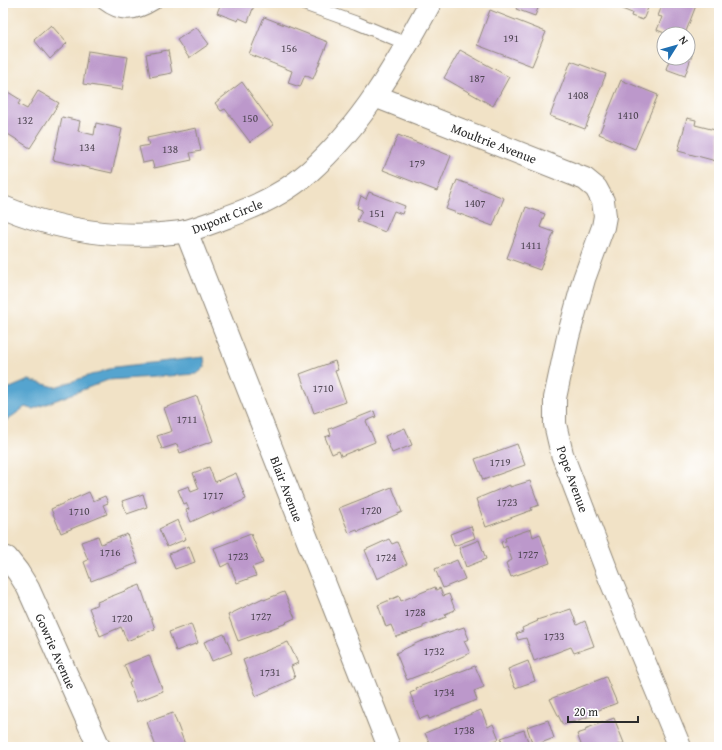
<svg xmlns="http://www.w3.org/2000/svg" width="722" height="750" font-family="'Gentium Book Plus',serif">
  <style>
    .water { fill: #55a4cf; stroke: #40687d }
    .building { fill: #bc98cb }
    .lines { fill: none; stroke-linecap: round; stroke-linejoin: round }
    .lane-casing { stroke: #8e8678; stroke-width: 14 }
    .street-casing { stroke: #8e8678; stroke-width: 24 }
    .lane { stroke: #fff; stroke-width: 12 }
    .street { stroke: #fff; stroke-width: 22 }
    .labels { text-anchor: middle; stroke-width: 4; stroke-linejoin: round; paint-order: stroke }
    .number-label { font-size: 11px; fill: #4f4653 }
    .street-label { font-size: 13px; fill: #2b2b2b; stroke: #fff }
  </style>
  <rect width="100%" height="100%" fill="#fff"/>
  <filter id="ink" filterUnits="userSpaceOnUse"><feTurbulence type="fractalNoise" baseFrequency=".025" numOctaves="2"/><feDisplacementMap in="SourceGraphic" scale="8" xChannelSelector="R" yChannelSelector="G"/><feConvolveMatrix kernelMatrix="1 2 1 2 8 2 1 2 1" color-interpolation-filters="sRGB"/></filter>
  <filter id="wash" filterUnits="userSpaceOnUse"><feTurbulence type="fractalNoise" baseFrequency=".012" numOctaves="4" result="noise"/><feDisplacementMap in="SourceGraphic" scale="16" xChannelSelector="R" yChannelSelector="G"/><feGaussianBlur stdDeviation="0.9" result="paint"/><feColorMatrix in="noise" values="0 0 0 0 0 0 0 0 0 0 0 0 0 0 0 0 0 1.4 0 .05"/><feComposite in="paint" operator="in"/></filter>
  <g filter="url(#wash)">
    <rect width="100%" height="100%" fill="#f1e2c6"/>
    <polygon class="water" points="204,357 205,367 197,374 108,380 33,409 25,407 3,423 3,386 10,388 29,380 55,387 115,367"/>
    <g id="blocks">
      <g class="building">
        <polygon points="221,3 255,3 248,22 239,18 238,21 217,13"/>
        <polygon points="519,3 540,3 535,16 516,9"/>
        <polygon points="619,3 650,3 643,20 631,16 632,13 617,7"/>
        <polygon points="663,3 697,3 685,34 667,34 657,30 662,17 658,16"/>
        <polygon points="490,10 546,32 532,66 477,45"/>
        <polygon points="264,17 328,42 313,79 305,75 300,87 288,83 292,71 249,54"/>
        <polygon points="51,25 67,43 50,59 34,40"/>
        <polygon points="196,27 209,44 189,58 177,40"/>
        <polygon points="168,50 172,73 150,77 146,54"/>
        <polygon points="460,50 509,77 493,106 444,78"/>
        <polygon points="88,51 128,57 122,90 83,84"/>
        <polygon points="688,54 692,55 685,76 666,69 670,58 688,58"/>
        <polygon points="571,61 606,74 585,129 550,116"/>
        <polygon points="621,80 658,95 635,149 599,134"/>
        <polygon points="242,82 273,125 250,142 225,109 221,111 215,103"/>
        <polygon points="3,89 21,100 18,104 27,109 38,91 59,103 30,148 3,131"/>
        <polygon points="62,117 80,121 78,131 94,135 96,123 122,129 112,173 53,160"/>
        <polygon points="687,118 696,120 695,125 719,131 719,150 716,161 678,151"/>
        <polygon points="196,128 201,151 190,153 192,160 154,168 152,161 143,163 139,147 149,145 147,138"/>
        <polygon points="398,135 451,156 437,191 383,170"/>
        <polygon points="457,180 504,198 493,226 446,209"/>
        <polygon points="369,192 405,206 402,214 394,211 385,232 357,221 362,210 357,208 361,196 366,199"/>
        <polygon points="526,207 545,214 540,227 554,232 540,270 507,258"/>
        <polygon points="335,361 338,370 335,371 346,402 314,413 300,374"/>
        <polygon points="197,396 213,441 180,453 177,444 162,449 157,436 172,431 164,408"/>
        <polygon points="374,411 376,417 366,421 375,442 341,456 339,451 332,454 325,437 331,435 329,429"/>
        <polygon points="405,428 412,445 392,453 385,436"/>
        <polygon points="517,444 525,465 483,480 475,459"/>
        <polygon points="209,467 215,482 236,473 246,499 213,514 213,512 191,522 186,510 189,509 186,503 184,504 178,490 189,486 191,492 199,489 193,473"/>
        <polygon points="530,481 539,505 531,508 532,510 486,527 476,499 510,485 510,487"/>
        <polygon points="392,487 402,512 358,532 357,530 349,533 339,508"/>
        <polygon points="89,492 93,501 105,496 108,503 103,505 107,514 61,533 51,509"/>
        <polygon points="143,494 147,507 127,514 122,501"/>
        <polygon points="178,520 186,539 167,547 159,529"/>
        <polygon points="471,526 475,538 454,546 450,534"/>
        <polygon points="531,529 533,537 540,534 550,563 511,577 506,563 512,560 507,546 503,548 501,542 506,541 505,538"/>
        <polygon points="127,534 138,563 91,581 84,562 88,560 81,542 98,536 101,544"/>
        <polygon points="251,534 263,563 252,567 256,576 237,583 229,563 221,567 214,548"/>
        <polygon points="389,539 392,544 397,542 407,564 377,579 365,550"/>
        <polygon points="479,540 486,559 466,567 459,548"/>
        <polygon points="189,546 195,562 175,569 169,554"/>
        <polygon points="457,560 465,579 443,588 435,569"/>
        <polygon points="140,585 155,629 127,641 121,627 100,636 89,608 98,604 97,602"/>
        <polygon points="435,587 436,590 440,588 443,596 449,594 455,610 445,614 446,617 423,626 423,628 396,637 391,625 386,627 378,605 399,596 401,601"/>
        <polygon points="284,592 295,618 286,622 287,623 238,641 228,615 263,598 264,600"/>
        <polygon points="571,609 577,625 585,621 594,646 574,653 571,647 534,661 526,638 518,640 516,634 523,631 522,628 538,621 537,620"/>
        <polygon points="191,624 198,643 176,651 169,632"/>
        <polygon points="464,627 469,639 464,641 470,653 428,672 407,680 396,653 419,642"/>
        <polygon points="224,634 232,653 212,661 204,642"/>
        <polygon points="288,642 298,663 291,666 295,678 256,696 243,660"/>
        <polygon points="149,655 163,691 136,702 129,683 131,682 124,665"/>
        <polygon points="528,661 535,681 515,688 508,669"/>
        <polygon points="475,666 484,687 474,691 477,700 429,719 428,716 420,719 410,693 417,690 416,688"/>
        <polygon points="606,677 617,703 596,711 597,714 563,725 550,699"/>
        <polygon points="481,710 488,727 493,724 499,739 478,747 431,747 425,733"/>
        <polygon points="173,713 186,747 156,747 147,722"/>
        <polygon points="614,718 624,743 613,747 582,747 577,734 586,731 585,729"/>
        <polygon points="548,720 554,738 533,746 527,727"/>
        <polygon points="524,730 530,747 504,747 501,738"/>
      </g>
    </g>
  </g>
  <g filter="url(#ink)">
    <use href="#blocks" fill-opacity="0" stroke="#8e8678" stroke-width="1"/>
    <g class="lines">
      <g class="lane-casing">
        <g id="lane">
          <path d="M103,3C121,17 136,15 155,3"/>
          <polyline points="301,3 357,23 407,44"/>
        </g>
      </g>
      <g class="street-casing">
        <g id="street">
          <polyline points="375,96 585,179 596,188 603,201 605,216 603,227 584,279 568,337 555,398 555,424 562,454 610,579 680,747"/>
          <path d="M3,207C53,228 105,238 160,234C168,233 178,233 187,231C200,227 214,222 227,217C256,207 285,193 309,172C361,126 397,64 430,3"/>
          <path d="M186,231C255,403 320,576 389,747"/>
          <polyline points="7,558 18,572 28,588 99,747"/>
        </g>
      </g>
      <use href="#lane" class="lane"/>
      <use href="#street" class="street"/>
    </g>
  </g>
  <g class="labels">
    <g class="number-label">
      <text x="511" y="42">191</text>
      <text x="289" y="52">156</text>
      <text x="477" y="82">187</text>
      <text x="578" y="99">1408</text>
      <text x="628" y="119">1410</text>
      <text x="250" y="122">150</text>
      <text x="25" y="124">132</text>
      <text x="87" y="151">134</text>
      <text x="170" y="153">138</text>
      <text x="417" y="167">179</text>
      <text x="475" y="207">1407</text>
      <text x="377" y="217">151</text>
      <text x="531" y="249">1411</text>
      <text x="323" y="392">1710</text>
      <text x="187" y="423">1711</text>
      <text x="500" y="466">1719</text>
      <text x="213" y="499">1717</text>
      <text x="507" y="506">1723</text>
      <text x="371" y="514">1720</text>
      <text x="79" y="515">1710</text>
      <text x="110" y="556">1716</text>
      <text x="528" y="558">1727</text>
      <text x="238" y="560">1723</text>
      <text x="386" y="561">1724</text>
      <text x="415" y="616">1728</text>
      <text x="261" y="620">1727</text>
      <text x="122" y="622">1720</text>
      <text x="554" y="640">1733</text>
      <text x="434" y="655">1732</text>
      <text x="270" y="676">1731</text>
      <text x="444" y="696">1734</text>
      <text x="464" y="734">1738</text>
    </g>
    <g class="street-label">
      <text transform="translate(494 143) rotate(21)" y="5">Moultrie Avenue</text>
      <text transform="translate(227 216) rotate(-21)" y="5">Dupont Circle</text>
      <text transform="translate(573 479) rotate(70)" y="5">Pope Avenue</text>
      <text transform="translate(287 489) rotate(69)" y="5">Blair Avenue</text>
      <text transform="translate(56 651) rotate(66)" y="5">Gowrie Avenue</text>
    </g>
  </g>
  <rect width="722" height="750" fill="none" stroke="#fff" stroke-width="16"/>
  <g transform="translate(676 46) rotate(53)"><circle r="19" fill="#ffffff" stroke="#aaaaaa"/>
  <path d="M0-3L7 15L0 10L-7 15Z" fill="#1f6fb2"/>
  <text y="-6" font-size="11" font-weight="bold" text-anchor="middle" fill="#2b2b2b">N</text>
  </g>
  <path d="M568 716v6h70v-6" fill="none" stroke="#2b2b2b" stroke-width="2"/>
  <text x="574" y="716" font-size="12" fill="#2b2b2b" stroke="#ffffff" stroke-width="3" paint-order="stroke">20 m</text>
</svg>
